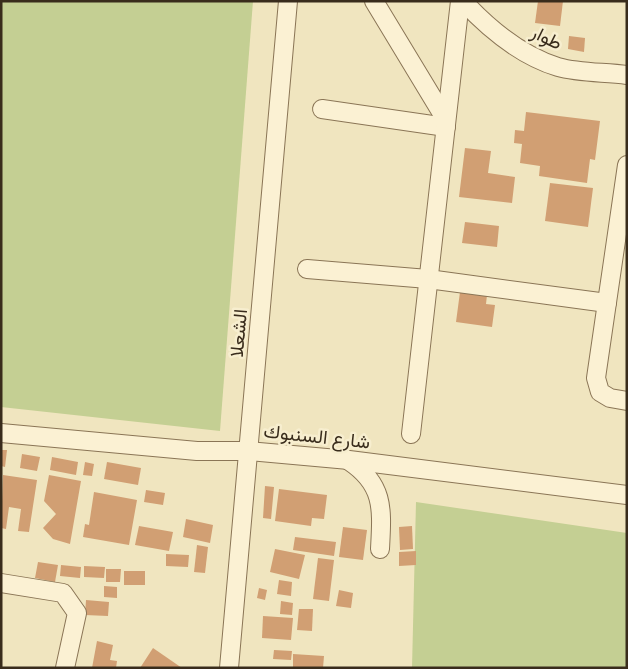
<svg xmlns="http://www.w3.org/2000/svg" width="628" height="669" font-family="Spectral,Vazirmatn,serif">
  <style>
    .green { fill: #c4cf93 }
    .building { fill: #d19f73 }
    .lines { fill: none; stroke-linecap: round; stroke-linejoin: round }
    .minor-casing { stroke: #8a7556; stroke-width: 20 }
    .minor { stroke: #fbf1d3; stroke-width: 18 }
    .labels { text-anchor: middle; stroke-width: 5; stroke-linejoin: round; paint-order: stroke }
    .street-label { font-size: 19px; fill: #392c1c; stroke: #f7eecf }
  </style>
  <rect width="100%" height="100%" fill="#f0e5bf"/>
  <g class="green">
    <polygon points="1,1 253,1 220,431 1,407"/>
    <polygon points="416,502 627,533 627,668 412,668"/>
  </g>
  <g class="building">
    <polygon points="538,1 563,1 560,26 535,23"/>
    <polygon points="569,36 585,38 584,52 568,49"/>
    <polygon points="526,112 600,121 595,160 590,159 587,183 539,176 540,166 520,163 522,144 514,143 515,130 524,131"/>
    <polygon points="465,148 491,151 488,173 515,177 512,203 459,197"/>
    <polygon points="550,183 593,188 588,227 545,221"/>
    <polygon points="465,222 499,226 497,247 462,243"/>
    <polygon points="460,292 487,295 486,304 495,305 492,327 456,322"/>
    <polygon points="1,450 7,450 5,467 1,466"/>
    <polygon points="22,454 40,457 37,471 20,468"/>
    <polygon points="52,457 78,462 76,475 50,470"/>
    <polygon points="85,462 94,464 92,476 83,475"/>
    <polygon points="107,462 141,468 138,485 104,479"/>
    <polygon points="3,475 37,480 29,532 18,531 21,509 9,507 6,529 1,528"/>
    <polygon points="49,475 81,481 70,544 53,539 43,528 56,514 44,501"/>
    <polygon points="265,486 274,487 271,519 263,518"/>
    <polygon points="279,489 327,495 324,519 312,518 311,526 275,521"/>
    <polygon points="146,490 165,493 163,505 144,502"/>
    <polygon points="94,492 137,500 129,545 83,537 85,524 89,525"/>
    <polygon points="186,519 213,525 210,543 183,537"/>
    <polygon points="139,526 173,532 169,551 135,545"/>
    <polygon points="412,526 413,549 400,550 399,527"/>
    <polygon points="343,527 367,530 363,560 339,557"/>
    <polygon points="295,537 336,542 334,556 293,550"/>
    <polygon points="197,545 208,547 205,573 194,572"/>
    <polygon points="275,549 305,555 299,579 270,572"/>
    <polygon points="416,551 416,565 399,566 399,552"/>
    <polygon points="166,554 189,555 188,567 166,566"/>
    <polygon points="318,558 334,560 329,601 313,599"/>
    <polygon points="38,562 58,565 55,582 35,578"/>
    <polygon points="61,565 81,567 80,578 60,576"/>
    <polygon points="84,566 105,567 104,578 84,577"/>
    <polygon points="106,569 121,569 120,582 106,582"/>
    <rect x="124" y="571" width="21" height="14"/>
    <polygon points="279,580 292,582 291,596 277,594"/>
    <polygon points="104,586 117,587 117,598 104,597"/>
    <polygon points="259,588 267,590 265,600 257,598"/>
    <polygon points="339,590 353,593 351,608 336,606"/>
    <polygon points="86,600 109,602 108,616 85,615"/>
    <polygon points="281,601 293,603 292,615 280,614"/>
    <polygon points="299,609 313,609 312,631 297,630"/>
    <polygon points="263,616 293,618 291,640 262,638"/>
    <polygon points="97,641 113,645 110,660 117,661 116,668 92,668"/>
    <polygon points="153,648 182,668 140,668"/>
    <polygon points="274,650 292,651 291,660 273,659"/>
    <polygon points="293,654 324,656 323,668 293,668"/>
  </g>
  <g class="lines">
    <g class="minor-casing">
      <g id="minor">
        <polyline points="374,1 446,120"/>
        <path d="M463,1C488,28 522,56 558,67C579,73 604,72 627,75"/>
        <polyline points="322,109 446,127"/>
        <polyline points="627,165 596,378 600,392 610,398 627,401"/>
        <polyline points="307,269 428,279 607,303"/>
        <polyline points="1,433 197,451 249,451 349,460 627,495"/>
        <polyline points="411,434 460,1"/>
        <path d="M349,461C385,485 382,510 380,549"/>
        <polyline points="1,583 63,593 77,613 65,668"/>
        <polyline points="229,668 288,1"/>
      </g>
    </g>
    <use href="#minor" class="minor"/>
  </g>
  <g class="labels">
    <g class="street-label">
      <text transform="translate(547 37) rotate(26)" y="7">طوار</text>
      <text transform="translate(238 333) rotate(-85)" y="7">الشعلا</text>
      <text transform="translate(317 436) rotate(6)" y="7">شارع السنبوك</text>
    </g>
  </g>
  <rect width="628" height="669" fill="none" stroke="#392c1c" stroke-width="5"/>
</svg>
